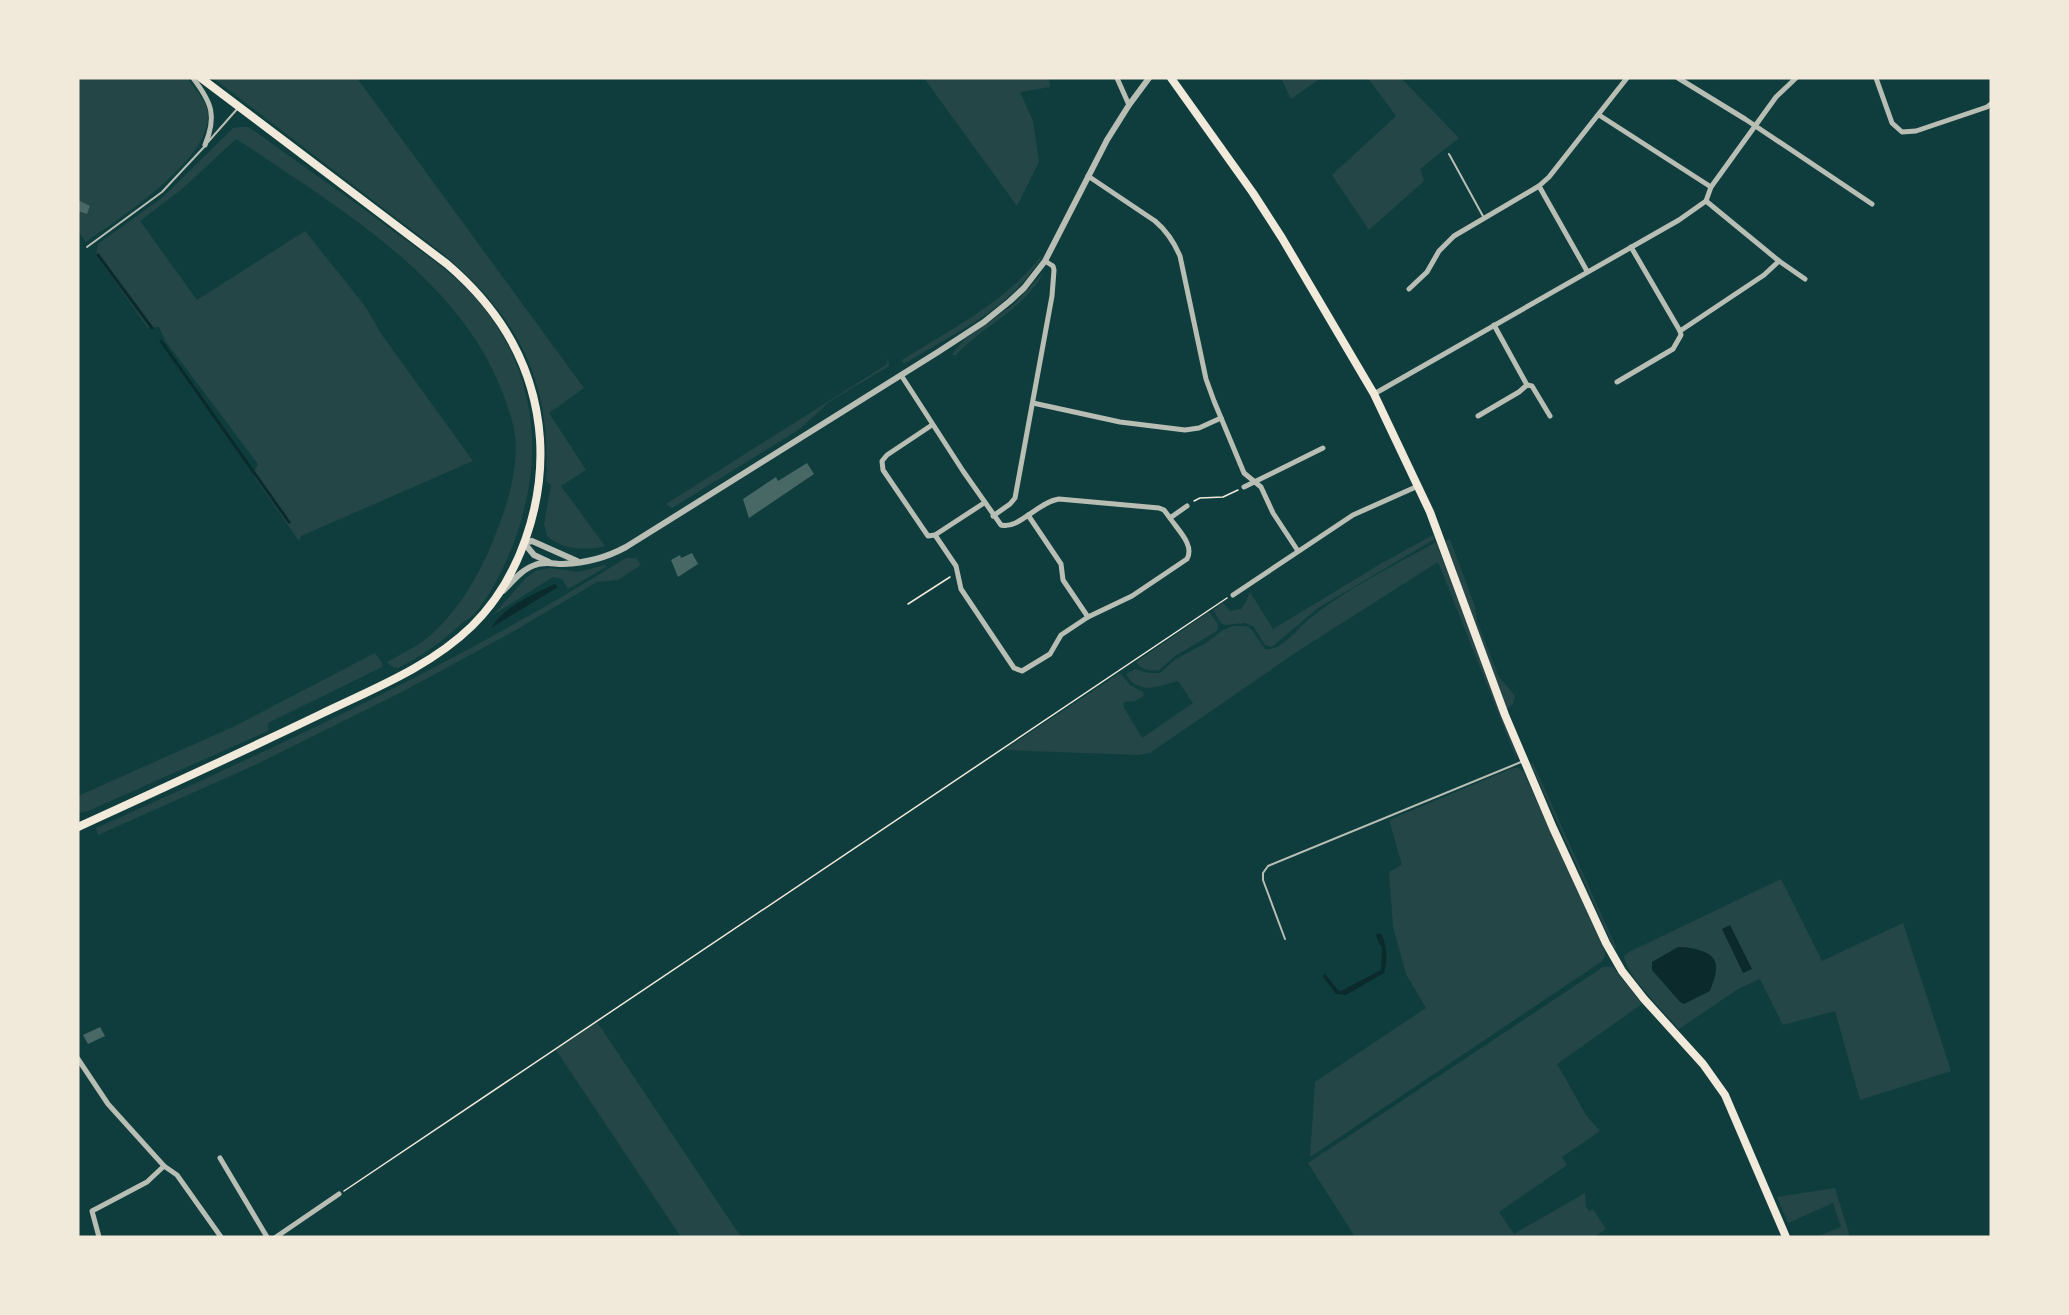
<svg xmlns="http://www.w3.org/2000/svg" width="2069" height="1315" font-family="Raleway,sans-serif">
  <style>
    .green { fill: #244646 }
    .water { fill: #0a2a2b }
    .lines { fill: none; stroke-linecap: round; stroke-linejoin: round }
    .stream { stroke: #0a2a2b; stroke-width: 3 }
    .building { fill: #486865 }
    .path { stroke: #f1e9da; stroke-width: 1.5 }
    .service { stroke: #b8beb3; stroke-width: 2 }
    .minor { stroke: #b8beb3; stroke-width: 5 }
    .tertiary { stroke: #b8beb3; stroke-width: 6 }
    .secondary { stroke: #f1e9da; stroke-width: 8 }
  </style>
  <rect width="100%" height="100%" fill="#0f3d3e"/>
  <g class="green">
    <path d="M78,78H187C194,88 204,98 207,109C219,155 118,219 86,242L78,231Z"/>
    <path d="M213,78H357L584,388L549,413L586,470L561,486L605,546C586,551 562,550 547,536L544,524L551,485L546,481C552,381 518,316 442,253Z"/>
    <polygon points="924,78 1049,78 1050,87 1020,92 1033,121 1039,162 1017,206"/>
    <polygon points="1281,78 1321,78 1291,99"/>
    <polygon points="1368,78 1401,78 1459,138 1420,169 1424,180 1423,182 1369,230 1332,175 1396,116"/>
    <path d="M239,127H248L256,132C301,165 347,196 392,230C416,248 442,265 464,286C529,350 547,437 520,524C513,550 491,598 472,616C469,619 464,621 461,624C442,642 422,656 398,668L392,667L387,662C398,656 409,650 419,644C455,619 481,573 496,533C507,506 515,478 516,449C516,434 512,419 507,405C475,305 384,238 301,182C279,168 258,152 236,139L182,189L140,221L197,300L305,231L365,306L382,335L473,461L301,536L299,541L253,475L258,464L166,342L159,327L148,328L96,255L98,244L163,197L233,128Z"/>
    <path d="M1041,256L1042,257C1006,313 958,330 904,364L902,360C950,330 1006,302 1041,256Z"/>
    <path d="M1044,272C1024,310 982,326 955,356L952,354L965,339L1013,305Z"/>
    <polygon points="888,358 889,366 829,402 800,429 672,508 666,504 886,365"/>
    <polygon points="1433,535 1435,539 1318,608 1272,647 1265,645 1254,627 1245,623 1225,625 1221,623 1213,610 1223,603 1230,611 1241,609 1245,604 1250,592 1273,629 1382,563"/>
    <polygon points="1450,539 1475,607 1477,621 1499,677 1515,696 1513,704 1507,709 1445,541"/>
    <path d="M1436,542L1516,752L1517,760L1438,562L1298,651L1150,753L1139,755L1004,750L1120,673L1130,685L1143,692L1144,696L1135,701L1124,702L1123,706L1142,738L1193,703L1178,681C1159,686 1138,696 1126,674L1135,669L1148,673H1160L1176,659L1206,643L1223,630L1234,626H1246L1251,629L1265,649C1282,652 1297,628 1309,619C1347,588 1394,566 1436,542Z"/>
    <path d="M626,558H636L641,565L618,580L597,582L514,631L402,692L255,765L98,835L96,828C277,747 457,664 626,558Z"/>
    <polygon points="605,565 606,567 568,589 562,579 553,577 493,615 525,579 535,571 550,568 578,572"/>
    <path d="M1209,612L1218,624L1217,631L1175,656L1159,670C1149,671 1142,670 1136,662Z"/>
    <polygon points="375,653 382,663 382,667 268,723 268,731 88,811 78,813 78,796 235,726"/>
    <polygon points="1533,763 1617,949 1614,948 1531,764"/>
    <polygon points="1513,768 1518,768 1523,771 1605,951 1605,956 1601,962 1310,1157 1315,1082 1426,1008 1406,974 1393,927 1389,872 1402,865 1389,820"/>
    <path d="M1781,879L1822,961L1903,923L1951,1071L1860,1100L1835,1011L1783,1025L1760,979L1738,989L1679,1029C1666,1014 1625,974 1624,956L1629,952Z"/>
    <polygon points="1603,967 1613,967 1642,1004 1557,1064 1586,1115 1600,1131 1562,1157 1567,1165 1499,1212 1514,1234 1585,1193 1586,1207 1589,1211 1593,1209 1606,1229 1594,1237 1355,1237 1308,1163"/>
    <polygon points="597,1022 741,1237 681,1237 556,1050"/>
    <polygon points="1835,1188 1850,1237 1816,1237 1841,1227 1833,1203 1788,1223 1777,1197"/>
  </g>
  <g class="water">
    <path d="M555,584L558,587L491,628C504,607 533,594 555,584Z"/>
    <polygon points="1730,925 1752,969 1743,973 1722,929"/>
    <path d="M1379,933L1382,935C1387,948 1388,960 1384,973L1346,995L1336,994L1323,977L1324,973L1339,991H1341L1381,970L1382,947L1379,944L1376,935Z"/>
    <path d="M1678,947C1687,947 1693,948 1702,951C1723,958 1716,975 1710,991L1684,1004L1680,1002L1652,970V962Z"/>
  </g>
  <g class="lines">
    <g class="stream">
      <polyline points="98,255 152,328"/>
      <polyline points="161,341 289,522"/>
    </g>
  </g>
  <g class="building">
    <polygon points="78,200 90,206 87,214 78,211"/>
    <polygon points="807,463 814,474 749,518 743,499 776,477 778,481"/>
    <polygon points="692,553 698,564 678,577 671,560 680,555 681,558"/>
    <polygon points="100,1027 105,1036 88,1044 83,1035"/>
  </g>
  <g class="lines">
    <g class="path">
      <polyline points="1194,501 1200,498 1223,497 1238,490"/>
      <polyline points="908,604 950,577"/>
      <polyline points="344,1191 1227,598"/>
    </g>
    <g class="service">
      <polyline points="208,142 238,108"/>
      <polyline points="1449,154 1484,218"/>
      <polyline points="87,247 162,192 205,146"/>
      <polyline points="1285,939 1263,880 1263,873 1268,866 1521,762"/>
    </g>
    <g class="minor">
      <path d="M193,78C212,103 217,116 205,145"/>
      <polyline points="1117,78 1129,105"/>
      <polyline points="1678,78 1745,119 1872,204"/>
      <polyline points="1876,78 1892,123 1902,132 1916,131 1987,107 1991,104"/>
      <polyline points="1599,115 1711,187"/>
      <path d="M1088,176L1155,221C1167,231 1174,242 1180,256L1206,379L1214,401L1244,473L1261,487L1273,513L1298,551"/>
      <polyline points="1539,186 1587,271"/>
      <polyline points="1706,201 1779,261 1805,279"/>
      <polyline points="1631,247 1680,331"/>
      <polyline points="1409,289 1427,272 1439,251 1454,236 1539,186 1549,177 1627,78"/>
      <polyline points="1494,325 1527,385 1532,386 1550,416"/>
      <path d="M901,375L963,471L1001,525C1018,530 1038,502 1059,499L1159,508L1164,510L1170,518L1187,506"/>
      <polyline points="1617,382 1673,349 1681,335 1680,331 1764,275 1779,261"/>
      <polyline points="1374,394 1679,220 1706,201 1711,187 1776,97 1796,78"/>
      <polyline points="1033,403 1120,422 1185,430 1199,428 1221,418"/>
      <polyline points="1478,416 1519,392 1527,385"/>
      <polyline points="932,425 887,455 882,461 883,470 928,536 935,535 984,503"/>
      <polyline points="1244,487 1323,448"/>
      <polyline points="1028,515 1061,564 1063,580 1088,617"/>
      <polyline points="993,516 1010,504 1015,498 1052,296 1054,270 1053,266 1045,261"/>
      <path d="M935,535L956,566L961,589L1014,668L1022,671L1050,654L1061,635L1088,617L1132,596L1187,559C1195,545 1177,529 1170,518"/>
      <polyline points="1233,595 1353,515 1418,486"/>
      <polyline points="78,1059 108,1104 164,1166 177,1175 221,1237"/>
      <polyline points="220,1158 267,1237"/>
      <polyline points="99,1237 92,1211 147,1182 164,1166"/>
      <polyline points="276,1237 339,1194"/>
    </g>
    <g class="tertiary">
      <polyline points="549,562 534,555 524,543 532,541 577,561"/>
      <path d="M503,591C512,582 522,569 535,565C544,561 554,564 563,564C586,563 606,558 626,547L938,352L984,322L1010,301L1024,288L1045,261L1107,140L1129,105L1149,78"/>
    </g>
    <g class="secondary">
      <polyline points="1171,78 1253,193 1282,238 1374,394 1430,512 1505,715 1553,828 1606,943 1622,971 1644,999 1703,1064 1725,1095 1786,1237"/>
      <path d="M78,827C159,790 240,753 321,714C373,689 430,667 472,626C520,579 544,504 540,439C535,367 501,310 447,264L201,78"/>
    </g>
  </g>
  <rect width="2069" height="1315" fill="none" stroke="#f1e9da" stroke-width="159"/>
</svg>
